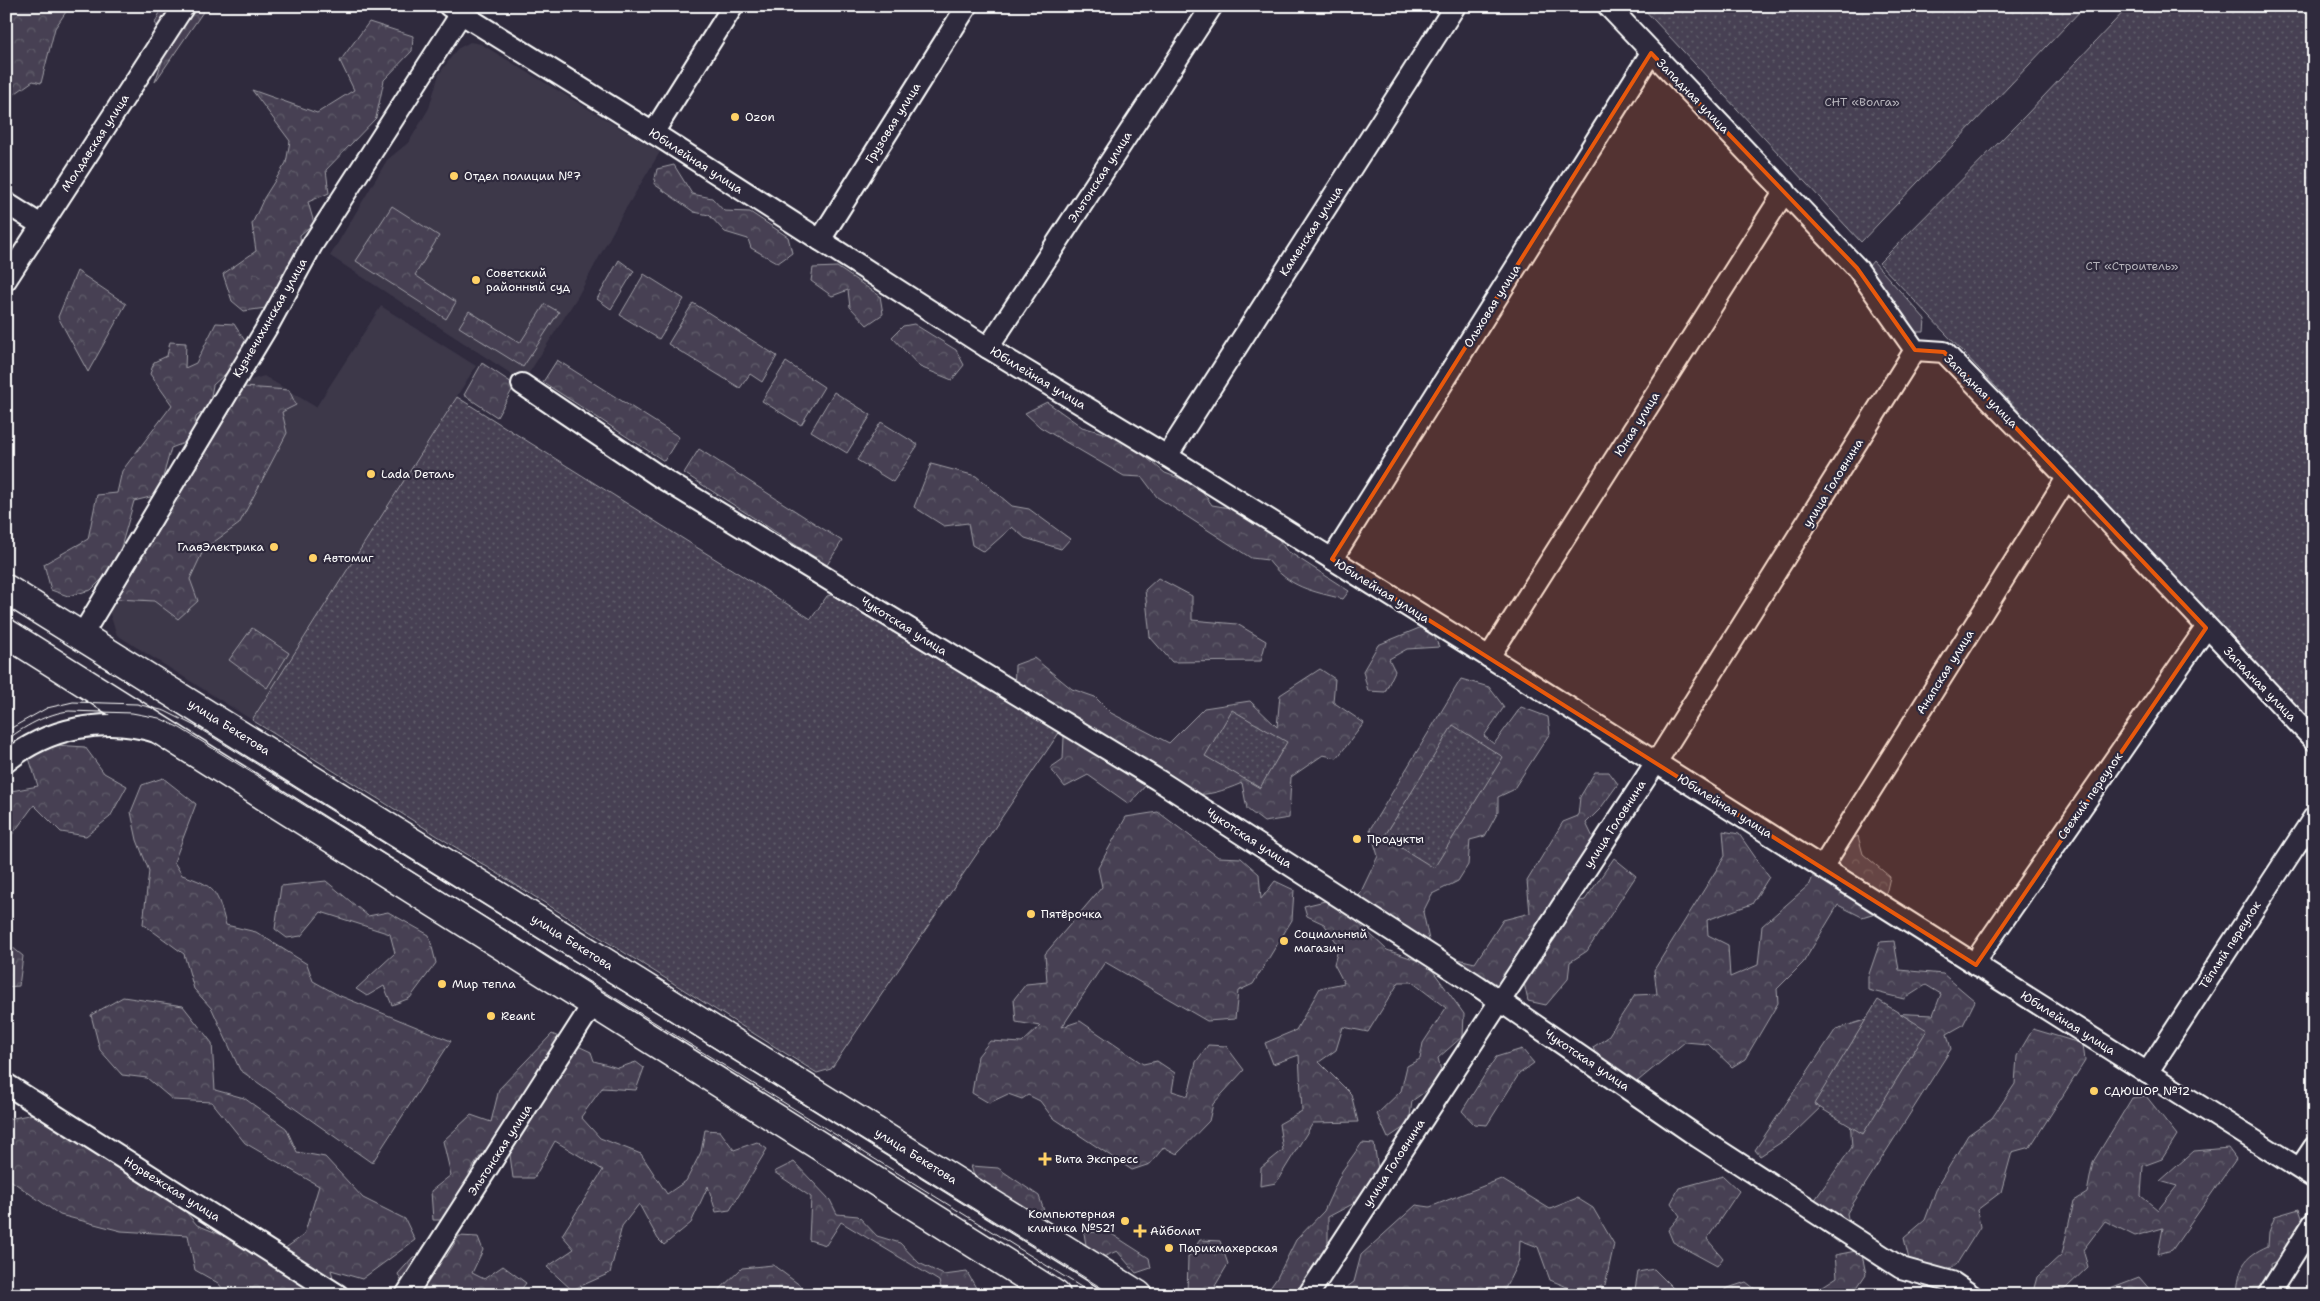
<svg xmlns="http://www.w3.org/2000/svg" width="2320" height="1301" font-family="'Shantell Sans',sans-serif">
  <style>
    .built { fill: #3c3749 }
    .grass { fill: #464152; stroke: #a2a0a8 }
    .forest { fill: url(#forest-crowns); stroke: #a2a0a8 }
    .park { fill: url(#park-dots); stroke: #a2a0a8 }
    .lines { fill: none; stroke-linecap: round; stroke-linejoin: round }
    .street-casing { stroke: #fff; stroke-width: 24 }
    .secondary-casing { stroke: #fff; stroke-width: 31 }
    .street { stroke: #2f2a3d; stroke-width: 20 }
    .secondary { stroke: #2f2a3d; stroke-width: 28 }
    .tram { stroke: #fff; stroke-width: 1 }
    .marked { fill: #e8590c; fill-opacity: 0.2; stroke: #e8590c; stroke-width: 4; stroke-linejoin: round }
    .poi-dot { fill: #ffd166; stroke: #2f2a3d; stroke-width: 2 }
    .labels { text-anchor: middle; stroke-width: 4.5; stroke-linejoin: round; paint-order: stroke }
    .street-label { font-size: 12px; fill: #fff; stroke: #2f2a3d }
    .park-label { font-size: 12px; fill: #b5b3ba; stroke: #2f2a3d }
    .poi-label { font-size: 12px; fill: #fff; stroke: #2f2a3d; text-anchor: start }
  </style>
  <defs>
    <pattern id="forest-crowns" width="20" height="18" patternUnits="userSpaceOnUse" patternTransform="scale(1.25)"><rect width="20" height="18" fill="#464152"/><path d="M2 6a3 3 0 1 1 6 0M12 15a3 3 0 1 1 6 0" fill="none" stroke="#625e6c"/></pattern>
    <pattern id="park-dots" width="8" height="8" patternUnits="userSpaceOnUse" patternTransform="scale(1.25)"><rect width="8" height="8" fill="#464152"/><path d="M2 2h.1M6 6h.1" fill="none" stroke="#625e6c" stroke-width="1.8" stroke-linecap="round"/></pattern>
  </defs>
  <rect width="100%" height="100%" fill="#2f2a3d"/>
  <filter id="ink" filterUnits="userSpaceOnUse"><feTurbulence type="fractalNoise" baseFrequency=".02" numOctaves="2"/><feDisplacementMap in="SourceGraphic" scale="10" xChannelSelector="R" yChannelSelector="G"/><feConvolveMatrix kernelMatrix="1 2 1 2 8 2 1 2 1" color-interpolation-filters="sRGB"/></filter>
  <g filter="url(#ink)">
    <g class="built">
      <polygon points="470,42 481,44 660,152 622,215 578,296 522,384 513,375 330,256 387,160 409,142 429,108 439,74 457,49"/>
      <polygon points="381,306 476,366 252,720 117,635 109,611 112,597 241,383 264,376 316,407"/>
    </g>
    <polygon class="grass" points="1873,261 1925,319 1924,332 1908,332 1865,271"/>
    <g class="forest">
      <polygon points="6,6 70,6 55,28 41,83 33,81 13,95 6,121"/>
      <polygon points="163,6 207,6 155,82 169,41 155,23"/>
      <polygon points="369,22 413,36 412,51 384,80 376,118 326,170 329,193 308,202 314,223 300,235 301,251 287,265 285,287 266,308 244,311 232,301 223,274 256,251 252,224 264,198 286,163 290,141 252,90 317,113 354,90 340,61"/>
      <polygon points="674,165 692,194 712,198 724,211 750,212 788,237 792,253 778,263 751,248 748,239 725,232 709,215 694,212 654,184 657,169"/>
      <polygon points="392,206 439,236 415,275 456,302 446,319 356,261"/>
      <polygon points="619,260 634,271 611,309 597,299"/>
      <polygon points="837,267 880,296 883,314 867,325 850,307 848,290 832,296 811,281 813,268"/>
      <polygon points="77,271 126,304 88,372 58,317"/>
      <polygon points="644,274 684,299 659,339 620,315"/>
      <polygon points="693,303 777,356 762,382 750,374 740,388 668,344"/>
      <polygon points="545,304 559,312 523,367 459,327 469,311 520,343"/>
      <polygon points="216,323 234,324 245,341 234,366 213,385 209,407 196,417 192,440 171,448 158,495 134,501 116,565 91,590 68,596 51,590 44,564 88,539 97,495 117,493 122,471 172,405 150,374 154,362 167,356 170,342 186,343 185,368 196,363"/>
      <polygon points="914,324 956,350 964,365 952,380 920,367 892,337 903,326"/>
      <polygon points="557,360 679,437 664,461 543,382"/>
      <polygon points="786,362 824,387 801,425 762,401"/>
      <polygon points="482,363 515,385 497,417 464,395"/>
      <polygon points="244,387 289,390 296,405 282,412 287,433 239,524 204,549 190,579 198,601 178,619 154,601 117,599"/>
      <polygon points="834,392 871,415 847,453 811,431"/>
      <path d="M1047,402L1082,427L1124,439L1165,473L1198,485L1212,505L1242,510L1269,525L1286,550L1349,591L1343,599C1312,591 1289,588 1268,560L1251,558L1157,497L1142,477L1124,476L1040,427L1025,413Z"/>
      <polygon points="881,422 918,445 893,482 857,460"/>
      <polygon points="699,449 842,541 827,565 684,473"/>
      <polygon points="931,464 976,476 1012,506 1029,509 1070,539 1061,549 1025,538 1012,527 984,552 972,545 968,523 944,526 914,507"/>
      <polygon points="1158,578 1192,596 1192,620 1237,624 1266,641 1261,661 1172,662 1150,637 1145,590"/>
      <polygon points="1429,624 1439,647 1407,649 1389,659 1395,671 1385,692 1368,691 1363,671 1378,645"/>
      <polygon points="252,628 289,653 267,688 229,660"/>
      <path d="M1034,658L1072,689L1095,697L1111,713L1169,743L1204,708L1250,701L1277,727L1280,695L1320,669L1335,679L1333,702L1364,723L1337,758L1323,755L1291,777L1289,818L1264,822L1247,809L1242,783C1200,801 1189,795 1147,784L1129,804L1088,775L1065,787L1050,768L1063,759L1064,737L1040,715L1014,697L1015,665Z"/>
      <polygon points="1461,679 1489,687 1504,707 1484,736 1494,744 1521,707 1548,717 1550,733 1513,790 1498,797 1498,812 1485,836 1470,840 1468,865 1458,881 1432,894 1423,912 1431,949 1357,900 1378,856 1370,829"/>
      <polygon points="55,745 85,747 104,773 127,786 110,817 86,836 61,832 34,805 6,843 6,792 38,786 29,758"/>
      <polygon points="1595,772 1609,772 1618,784 1600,809 1586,823 1602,856 1590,875 1563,885 1570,903 1585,900 1614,858 1636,876 1587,951 1570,962 1568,979 1546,1005 1528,1001 1524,983 1557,936 1545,924 1486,1002 1441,976 1441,955 1475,963 1503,920 1530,913 1527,881 1563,822 1578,816 1580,797"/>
      <path d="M163,778L196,804L174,862L182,875C216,886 217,891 226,925L256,932L307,964L313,981L338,995L451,1041L372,1163L240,1070L212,1009L194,989L184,954L143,924L149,871L137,840L131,812L142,785Z"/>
      <polygon points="1158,812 1218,857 1241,858 1259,874 1261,899 1275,881 1294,890 1292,920 1253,984 1238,991 1235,1019 1207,1021 1105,962 1062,1027 1080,1021 1143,1064 1157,1061 1175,1073 1172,1091 1188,1096 1196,1062 1208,1045 1226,1046 1244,1070 1213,1104 1209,1121 1177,1154 1164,1147 1150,1164 1132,1170 1052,1117 1040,1101 1028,1095 1022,1099 1008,1094 989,1103 972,1093 978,1056 990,1041 1022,1043 1040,1026 1016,1022 1014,999 1026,984 1047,982 1045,954 1102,887 1098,868 1126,817"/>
      <polygon points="1723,831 1739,834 1769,877 1752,904 1707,920 1708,935 1728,945 1730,977 1758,965 1762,926 1810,884 1821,856 1858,836 1863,854 1890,877 1882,911 1862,917 1838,905 1803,963 1777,989 1778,1003 1745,1059 1732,1067 1708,1044 1685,1042 1633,1085 1598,1063 1593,1047 1607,1038 1635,995 1657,994 1654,970 1725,856"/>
      <polygon points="326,881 368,916 388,912 429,935 436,963 410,998 392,1005 384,986 367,996 356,989 395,953 390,934 321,912 301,936 287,938 275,929 281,886"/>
      <polygon points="1325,901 1354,919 1387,950 1428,964 1464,1014 1463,1036 1438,1058 1443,1079 1412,1101 1409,1124 1388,1138 1377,1114 1401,1091 1407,1066 1420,1059 1423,1043 1446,1008 1412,982 1399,982 1368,1032 1343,1027 1336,1050 1319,1062 1351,1094 1358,1122 1313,1123 1276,1183 1260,1186 1261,1168 1283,1150 1279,1124 1302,1111 1299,1055 1273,1064 1265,1043 1296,1030 1320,988 1344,983 1334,964 1339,946 1324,924 1307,916 1304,906"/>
      <polygon points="1894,941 1899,970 1943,974 1975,1001 1963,1025 1947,1034 1951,1049 1847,1213 1850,1230 1839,1243 1820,1229 1814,1201 1852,1147 1850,1118 1826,1102 1791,1136 1760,1156 1755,1150 1836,1029 1888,1013 1933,1015 1941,994 1926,985 1904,999 1868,990 1868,977 1880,942"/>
      <polygon points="6,942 23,956 19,986 6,987"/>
      <polygon points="123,997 183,1006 212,1043 215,1090 244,1098 286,1128 297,1152 325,1157 363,1198 405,1219 415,1240 362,1279 331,1270 338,1295 228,1295 218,1283 195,1270 188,1235 121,1231 60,1215 6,1177 8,1119 44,1112 171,1194 197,1225 274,1256 304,1235 319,1186 245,1143 212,1102 173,1100 147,1078 122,1075 100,1050 91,1015"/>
      <polygon points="2033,1029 2083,1044 2085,1061 2030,1147 2012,1152 2001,1192 1977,1210 1980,1227 1956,1265 1941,1274 1910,1264 1904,1238 1925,1220 1938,1185 1968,1135 1992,1118 2015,1084 2017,1056"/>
      <polygon points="552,1034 591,1052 594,1061 618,1068 636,1062 644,1068 636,1090 602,1088 581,1117 600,1138 641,1154 667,1194 686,1181 701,1152 705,1130 720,1131 734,1150 757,1142 767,1149 730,1210 716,1212 708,1186 691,1223 664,1245 658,1239 639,1204 622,1226 610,1273 572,1290 547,1267 574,1249 562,1235 603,1170 555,1141 534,1178 513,1178 510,1155 481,1155 469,1173 474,1198 459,1220 433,1220 431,1191 451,1175 443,1141 471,1115 491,1122 499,1089"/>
      <polygon points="1522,1049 1534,1063 1519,1074 1487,1125 1474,1124 1462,1111 1496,1057"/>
      <polygon points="2146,1096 2177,1135 2162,1159 2143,1166 2141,1196 2158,1210 2177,1186 2160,1181 2194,1151 2228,1148 2236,1159 2172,1250 2158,1254 2163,1228 2135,1236 2105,1221 2083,1250 2088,1267 2065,1289 2051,1292 2050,1295 2032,1295 2037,1277 2062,1254 2074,1201 2087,1193 2093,1162 2132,1098"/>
      <polygon points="1362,1143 1374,1144 1379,1175 1364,1198 1328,1217 1328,1253 1300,1295 1265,1295 1277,1278 1296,1240 1324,1211 1342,1171"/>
      <polygon points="794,1162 830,1200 837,1214 858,1216 877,1236 900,1243 919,1263 944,1275 967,1272 980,1295 943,1295 939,1281 841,1222 826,1245 809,1240 811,1197 774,1172"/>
      <polygon points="971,1166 998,1168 1039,1196 1044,1211 1020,1212 978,1189"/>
      <polygon points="1723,1176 1739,1191 1707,1239 1723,1258 1717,1266 1673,1242 1668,1230 1680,1216 1671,1203 1679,1188"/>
      <polygon points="1501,1179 1550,1209 1577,1198 1593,1208 1614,1244 1605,1285 1582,1293 1550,1280 1538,1247 1520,1240 1519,1260 1502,1295 1336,1295 1354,1282 1361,1255 1416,1205 1430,1207"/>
      <path d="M2299,1209L2309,1237L2302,1249L2270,1264L2273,1295H2235L2237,1294C2239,1267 2243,1257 2268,1246L2269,1232L2275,1216Z"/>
      <polygon points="1107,1231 1149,1258 1151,1268 1136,1273 1117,1251 1103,1257 1087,1251 1084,1233"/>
      <polygon points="459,1236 478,1237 483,1250 472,1273 484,1279 503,1266 526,1283 517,1295 434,1295 428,1290 405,1289 398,1274 413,1257 446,1257"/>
      <polygon points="1200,1240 1220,1241 1228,1264 1215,1286 1229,1295 1187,1295 1188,1257"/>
      <polygon points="1861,1250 1866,1274 1852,1295 1809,1295 1837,1277 1835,1255"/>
      <polygon points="773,1265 813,1295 714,1295 742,1268"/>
      <polygon points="1654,1269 1676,1291 1674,1295 1634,1295 1638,1272"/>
      <polygon points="2139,1277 2152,1292 2151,1295 2092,1295"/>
      <polygon points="1746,1282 1763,1295 1725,1295 1725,1289"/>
    </g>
    <g class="park">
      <polygon points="1641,6 2085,6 1861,242"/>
      <polygon points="2129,6 2314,6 2314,724 1879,263 2026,115"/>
      <polygon points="457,397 811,619 827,596 836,594 1065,724 831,1069 817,1073 252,720"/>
      <polygon points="1232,710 1287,742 1260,788 1205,756"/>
      <polygon points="1453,725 1503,757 1434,868 1384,837"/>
      <polygon points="1878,1000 1927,1030 1863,1134 1814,1104"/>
    </g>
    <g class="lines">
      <g class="street-casing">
        <g id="street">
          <polyline points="449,6 666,141 988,348 1167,456 1489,657 2314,1178"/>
          <polyline points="1608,6 1857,268 1915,350 1944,352 2067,478 2314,740"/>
          <polyline points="653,133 733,6"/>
          <polyline points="6,203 41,225"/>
          <polyline points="820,240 967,6"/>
          <polyline points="6,280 184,6"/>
          <polyline points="988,348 1212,6"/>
          <polyline points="522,384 660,477 1158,780 1478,986 1698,1137 1901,1268 1952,1282 1971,1295"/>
          <polyline points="1167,456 1455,6"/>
          <polyline points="1332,559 1651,53"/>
          <polyline points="82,635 269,324 312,245 466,6"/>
          <polyline points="1489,657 1785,191"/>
          <path d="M6,762C47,728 105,716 156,732"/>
          <polyline points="1823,866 2067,478"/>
          <polyline points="1976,965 1982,951 2206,628"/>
          <polyline points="2147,1073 2314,817"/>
          <polyline points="6,1084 338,1295"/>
          <polyline points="2300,1168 2314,1147"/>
          <polyline points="406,1295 593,1004"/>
          <polyline points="1308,1295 1664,750 1915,350"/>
          <polyline points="2268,1295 2314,1222"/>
        </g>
      </g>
      <g class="secondary-casing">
        <g id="secondary">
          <polyline points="6,589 1138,1295"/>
          <polyline points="6,633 1056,1295"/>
        </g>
      </g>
      <use href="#street" class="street"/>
      <use href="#secondary" class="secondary"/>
      <g class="tram">
        <polyline points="6,731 47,708 73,702 137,704 165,711 195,726 1113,1295"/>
        <path d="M6,741C22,727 49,713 69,711L132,713L159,718L180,728L1094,1295"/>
      </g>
    </g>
  </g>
  <path class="marked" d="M1651,53L1857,268L1915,350L1944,352L2206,628L1976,965L1332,559Z"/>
  <g class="poi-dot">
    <circle cx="735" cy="117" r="5"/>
    <circle cx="454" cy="176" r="5"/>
    <circle cx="476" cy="280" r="5"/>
    <circle cx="371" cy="474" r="5"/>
    <circle cx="274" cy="547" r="5"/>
    <circle cx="313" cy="558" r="5"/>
    <circle cx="1357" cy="839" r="5"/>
    <circle cx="1031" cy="914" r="5"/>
    <circle cx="1284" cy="941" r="5"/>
    <circle cx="442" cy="984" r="5"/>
    <circle cx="491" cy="1016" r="5"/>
    <circle cx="2094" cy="1091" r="5"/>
    <path d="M1042.5 1151.5h5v5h5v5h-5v5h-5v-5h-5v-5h5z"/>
    <circle cx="1125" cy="1221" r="5"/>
    <path d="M1137.5 1223.5h5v5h5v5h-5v5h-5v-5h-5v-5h5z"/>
    <circle cx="1169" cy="1248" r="5"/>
  </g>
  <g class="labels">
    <g class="street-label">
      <text transform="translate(1693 96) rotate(46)" y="4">Западная улица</text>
      <text transform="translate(893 123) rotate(-58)" y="4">Грузовая улица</text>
      <text transform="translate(95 143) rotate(-57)" y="4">Молдавская улица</text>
      <text transform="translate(696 161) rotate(33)" y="4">Юбилейная улица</text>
      <text transform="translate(1100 177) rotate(-57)" y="4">Эльтонская улица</text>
      <text transform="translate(1311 231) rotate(-57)" y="4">Каменская улица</text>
      <text transform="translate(1492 306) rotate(-58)" y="4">Ольховая улица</text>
      <text transform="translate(270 318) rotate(-60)" y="4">Кузнечихинская улица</text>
      <text transform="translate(1038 378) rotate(31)" y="4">Юбилейная улица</text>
      <text transform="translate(1981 391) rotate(45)" y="4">Западная улица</text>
      <text transform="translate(1637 424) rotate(-58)" y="4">Юная улица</text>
      <text transform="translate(1833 483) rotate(-58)" y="4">улица Головнина</text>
      <text transform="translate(1382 591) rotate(32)" y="4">Юбилейная улица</text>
      <text transform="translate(904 626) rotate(32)" y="4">Чукотская улица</text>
      <text transform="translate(1945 672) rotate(-58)" y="4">Анапская улица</text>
      <text transform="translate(2260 684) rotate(46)" y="4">Западная улица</text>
      <text transform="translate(229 727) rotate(32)" y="4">улица Бекетова</text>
      <text transform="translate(2090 796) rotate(-55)" y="4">Свежий переулок</text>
      <text transform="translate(1725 806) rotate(32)" y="4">Юбилейная улица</text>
      <text transform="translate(1615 824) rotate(-57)" y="4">улица Головнина</text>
      <text transform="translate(1249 838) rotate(33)" y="4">Чукотская улица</text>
      <text transform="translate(572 942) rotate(32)" y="4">улица Бекетова</text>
      <text transform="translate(2230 945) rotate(-57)" y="4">Тёплый переулок</text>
      <text transform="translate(2068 1023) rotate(32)" y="4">Юбилейная улица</text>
      <text transform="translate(1587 1060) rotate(34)" y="4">Чукотская улица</text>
      <text transform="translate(500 1150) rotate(-57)" y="4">Эльтонская улица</text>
      <text transform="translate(916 1156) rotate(32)" y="4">улица Бекетова</text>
      <text transform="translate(1394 1163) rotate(-57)" y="4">улица Головнина</text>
      <text transform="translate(172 1189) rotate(32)" y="4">Норвежская улица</text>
    </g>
    <g class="park-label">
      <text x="1862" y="106">СНТ «Волга»</text>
      <text x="2132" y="270">СТ «Строитель»</text>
    </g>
    <g class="poi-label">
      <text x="745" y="121">Ozon</text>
      <text x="464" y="180">Отдел полиции №7</text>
      <text x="486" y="277">Советский<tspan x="486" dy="14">районный суд</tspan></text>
      <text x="381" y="478">Lada Dеталь</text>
      <text x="264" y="551" text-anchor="end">ГлавЭлектрика</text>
      <text x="323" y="562">Автомиг</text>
      <text x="1367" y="843">Продукты</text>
      <text x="1041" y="918">Пятёрочка</text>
      <text x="1294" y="938">Социальный<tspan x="1294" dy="14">магазин</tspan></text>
      <text x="452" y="988">Мир тепла</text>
      <text x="501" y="1020">Reant</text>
      <text x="2104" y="1095">СДЮШОР №12</text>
      <text x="1055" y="1163">Вита Экспресс</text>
      <text x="1115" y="1218" text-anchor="end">Компьютерная<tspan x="1115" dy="14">клиника №521</tspan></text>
      <text x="1150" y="1235">Айболит</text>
      <text x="1179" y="1252">Парикмахерская</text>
    </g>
  </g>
  <rect width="2320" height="1301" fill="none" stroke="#2f2a3d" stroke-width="25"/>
  <rect x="12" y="12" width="2295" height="1276" fill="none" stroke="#fff" stroke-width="2" filter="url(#ink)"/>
</svg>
